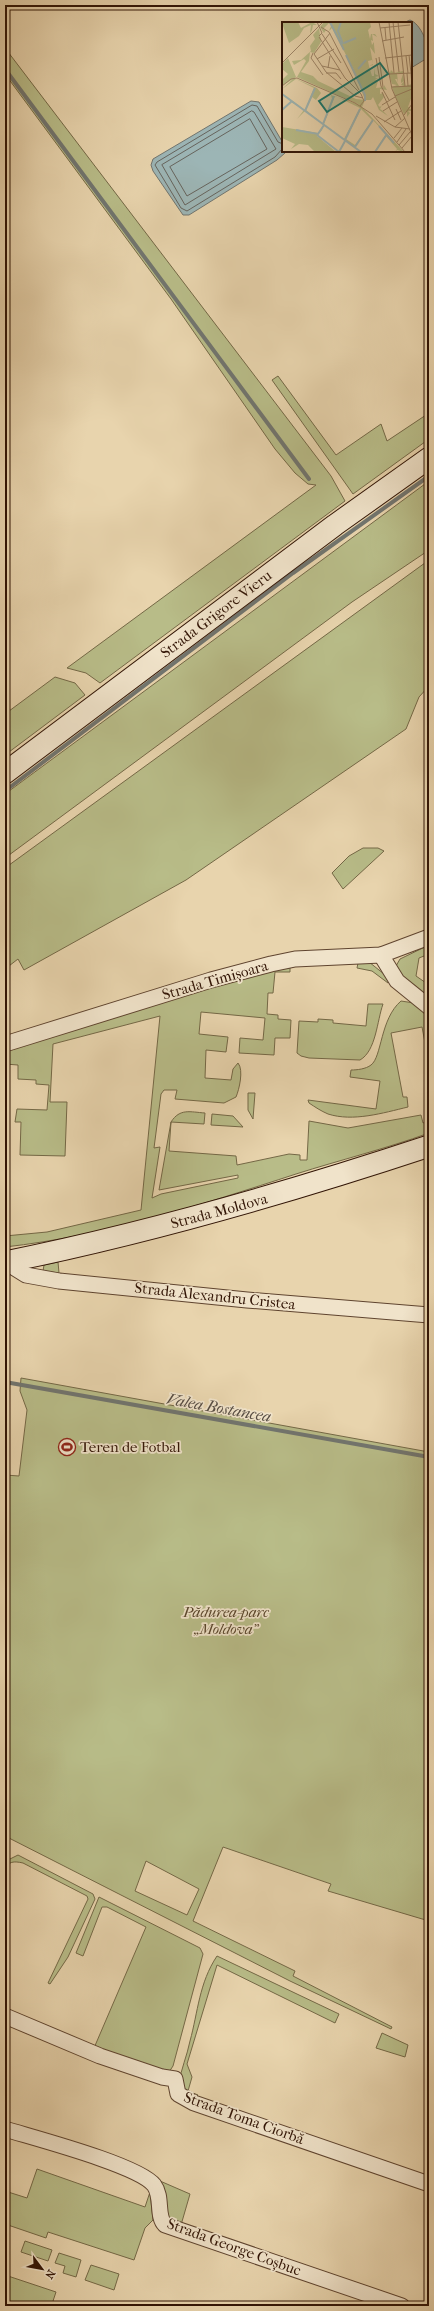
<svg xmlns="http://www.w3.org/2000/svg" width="434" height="2311" font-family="'IM FELL French Canon',serif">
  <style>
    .green { fill: #b8bc88; stroke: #746846; fill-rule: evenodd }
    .water { fill: #9cb5b5; stroke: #71756f }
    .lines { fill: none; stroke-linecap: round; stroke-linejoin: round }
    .shore { stroke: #66645d; stroke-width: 1 }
    .stream { stroke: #71756f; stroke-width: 4 }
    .street-casing { stroke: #5f442f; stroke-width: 17 }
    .secondary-casing { stroke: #311405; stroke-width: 23 }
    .street { stroke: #f0e3ca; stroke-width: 15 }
    .secondary { stroke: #f0e3ca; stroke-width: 21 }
    .labels { text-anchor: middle; stroke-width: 3.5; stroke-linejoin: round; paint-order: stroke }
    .street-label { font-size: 15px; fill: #311405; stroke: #f0e3ca }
    .poi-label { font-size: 15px; fill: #311405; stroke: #f0e3ca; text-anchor: start }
    .park-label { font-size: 15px; font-style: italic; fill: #5a462c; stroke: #f0e3ca }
    .water-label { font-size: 16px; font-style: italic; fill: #564c43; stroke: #f0e3ca }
    .inset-river { fill: none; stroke: #9cb5b5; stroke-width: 2 }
    .inset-road { fill: none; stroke: #9f876a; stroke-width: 1 }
    .view { fill: #0f766e; fill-opacity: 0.15; stroke: #0f766e; stroke-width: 2 }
    .inset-edge { fill: none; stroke: #311405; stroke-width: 2 }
  </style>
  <rect width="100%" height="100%" fill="#e8d4ad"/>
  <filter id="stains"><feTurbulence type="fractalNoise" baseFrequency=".005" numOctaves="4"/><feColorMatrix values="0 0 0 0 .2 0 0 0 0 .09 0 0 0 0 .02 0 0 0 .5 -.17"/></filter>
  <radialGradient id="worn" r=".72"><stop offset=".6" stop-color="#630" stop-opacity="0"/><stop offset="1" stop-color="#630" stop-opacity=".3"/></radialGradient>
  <g class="green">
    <polygon points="5,48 331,476 345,501 100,683 86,673 67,668 316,485 308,484 295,473 275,449 171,299 5,74"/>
    <polygon points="278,376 336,455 381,424 387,441 429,413 429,439 353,494 272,380"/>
    <polygon points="429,481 429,550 352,602 5,858 5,794"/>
    <polygon points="429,560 429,686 419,697 406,729 186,880 24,970 18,959 5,969 5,868"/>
    <polygon points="55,677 75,683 85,695 5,755 5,714"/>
    <polygon points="363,848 378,848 384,851 343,889 332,873 349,856"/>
    <polygon points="429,945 429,954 419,958 416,976 429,985 429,999 398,975 396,966 400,959"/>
    <polygon points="369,962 389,978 388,983 372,971 357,968 358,963"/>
    <path d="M290,967V972H275L273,993H268L267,1014L278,1015V1019L291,1020L290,1038H275L274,1055L239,1053L240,1038L263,1040L265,1018L201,1012L199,1034L228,1037L226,1052L206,1050L205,1078L231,1080L233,1069L238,1063C244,1070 239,1090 236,1097L224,1103L175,1099L177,1090H164L161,1094L154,1148L160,1147L152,1198L161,1194L238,1178V1175L159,1190L171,1122C180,1108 190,1112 205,1113L204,1124L171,1122L169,1151L236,1156L237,1165L289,1154L300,1155V1160H307L309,1121L348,1128L421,1115L423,1123L429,1121V1133C385,1149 340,1160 296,1174C201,1205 104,1236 5,1247V1236L47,1232L141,1210L160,1016L53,1044L50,1102H67L65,1156L20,1155L21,1122H15L17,1109L47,1110L49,1085L36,1084V1080L18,1079V1065L5,1064V1049L273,968Z"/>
    <path d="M401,1001L414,1003L429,1015V1064L422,1027L391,1033L403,1097H407L408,1107C383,1113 353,1122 328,1114C321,1111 315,1107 309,1103L308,1100L376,1109L380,1081L350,1077L351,1070C357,1070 366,1069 371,1065C382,1057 380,1019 401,1001Z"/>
    <path d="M368,1004H383C377,1021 376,1051 360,1060L309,1058L301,1056L297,1053L299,1021L318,1022V1019L333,1020V1023L366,1026Z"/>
    <polygon points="248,1093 255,1093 253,1119 248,1110"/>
    <polygon points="212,1114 233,1116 243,1127 211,1125"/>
    <polygon points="58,1262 59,1273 43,1271 44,1265"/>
    <path d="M21,1378L429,1452V1921L328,1891L331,1884L223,1847L193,1921L295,1971L293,1976L392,2027L391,2029L290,1981L5,1836V1475L19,1476L27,1410L20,1391ZM146,1861L199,1889L187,1915L135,1891Z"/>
    <path d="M18,1855L93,1894L95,1899L68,1957L50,1984L48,1983L88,1899L87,1896L23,1863C14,1861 8,1861 5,1870L6,1861Z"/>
    <polygon points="99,1897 200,1948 203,1954 173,2066 169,2072 94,2048 146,1927 107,1907 102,1907 83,1956 76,1953"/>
    <path d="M217,1956L339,2014L335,2023L217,1965L187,2064L192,2077L188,2091L198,2095L193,2099L179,2083C181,2069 187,2056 190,2041C198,2012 199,1983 217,1956Z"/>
    <polygon points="382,2033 408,2045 405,2057 376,2048"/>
    <polygon points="37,2169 145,2207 150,2192 153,2220 145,2228 134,2260 48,2232 46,2238 5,2224 5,2191 27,2198"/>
    <polygon points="160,2181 190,2194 181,2225 166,2220"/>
    <polygon points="25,2241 52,2250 48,2261 21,2252"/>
    <polygon points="59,2253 81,2260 76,2277 63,2273 65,2266 55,2263"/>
    <polygon points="91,2265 119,2274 114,2290 85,2280"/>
    <polygon points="5,2275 56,2292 53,2301 66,2306 5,2306"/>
  </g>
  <g class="water">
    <path d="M410,20C421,24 429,45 429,57L411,68V23H403Z"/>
    <polygon points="251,101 259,102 283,143 283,151 285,153 277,160 189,215 183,215 153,171 151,165 153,159"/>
  </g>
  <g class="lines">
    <g class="shore">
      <polygon points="252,111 254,112 276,149 185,205 162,165"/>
      <polygon points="250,119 267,149 187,196 170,167"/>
      <polyline points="283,144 278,142 257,106 252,105 157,162 155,165 181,208 187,211 275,157 283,148"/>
    </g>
    <g class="stream">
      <polyline points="5,69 309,479"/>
      <polyline points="5,791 293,573 429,476"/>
      <polyline points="5,1382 429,1457"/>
    </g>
    <g class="street-casing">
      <g id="street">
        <polyline points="381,955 397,981 429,1007"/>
        <polyline points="5,1044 211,980 271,964 295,959 381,955 429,937"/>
        <polyline points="5,1262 26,1275 59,1281 247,1300 429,1315"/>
        <polyline points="5,2016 100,2056 162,2077 175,2079 178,2094 194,2103 429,2184"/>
        <path d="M5,2129C34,2138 138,2165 154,2185C163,2197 156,2216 165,2225L402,2306"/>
      </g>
    </g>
    <g class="secondary-casing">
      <g id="secondary">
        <polyline points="5,773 335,525 429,458"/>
        <path d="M5,1262C149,1233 290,1192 429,1146"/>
      </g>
    </g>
    <use href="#street" class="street"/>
    <use href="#secondary" class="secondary"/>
  </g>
  <defs>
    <g id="stadium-ring" transform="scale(0.9)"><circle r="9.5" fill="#f0e3ca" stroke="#8f2418" stroke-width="1.5"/><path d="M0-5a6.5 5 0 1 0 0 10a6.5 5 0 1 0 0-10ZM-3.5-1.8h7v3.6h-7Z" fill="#8f2418"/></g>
  </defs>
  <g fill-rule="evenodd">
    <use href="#stadium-ring" x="67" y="1447"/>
  </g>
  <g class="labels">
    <g class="street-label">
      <text transform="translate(216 614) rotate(-37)" y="5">Strada Grigore Vieru</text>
      <text transform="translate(215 980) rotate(-16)" y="5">Strada Timișoara</text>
      <text transform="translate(219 1211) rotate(-15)" y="5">Strada Moldova</text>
      <text transform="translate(215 1296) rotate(6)" y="5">Strada Alexandru Cristea</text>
      <text transform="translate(244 2118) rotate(20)" y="5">Strada Toma Ciorbă</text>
      <text transform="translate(234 2247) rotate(20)" y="5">Strada George Coșbuc</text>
    </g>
    <g class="poi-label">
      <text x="80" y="1452">Teren de Fotbal</text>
    </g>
    <g class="park-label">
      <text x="226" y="1617">Pădurea-parc<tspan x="226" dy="17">„Moldova”</tspan></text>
    </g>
    <g class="water-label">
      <text transform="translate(219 1407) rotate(10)" y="6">Valea Bostancea</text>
    </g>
  </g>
  <g transform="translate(282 22)">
    <rect width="130" height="130" fill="#e8d4ad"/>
    <path d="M16,0L19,6L30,0L35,3H31L30,8L28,12L29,3L22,6L17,14L7,21L0,1L16,0L15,4ZM42,0H88L89,5L86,8L88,17L89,12H93L95,15L90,12L91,19L89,18L90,23L92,20V23L97,22L92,23L93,32L88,25L91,42L90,38L86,39L87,44L91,42V43L92,45L91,43L87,44L90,54H92V46L93,52L97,54L93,55L96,57H93L96,59L94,66L102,65V63L105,68L98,67V72L101,71L102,75L96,83L98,85L100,83L98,87L101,89L106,94L97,88L91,75L89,78H83L80,85L122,130L115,128L113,130L115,127L104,114L92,130L104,112L91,98L73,125L79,130L64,119L57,130L63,118L42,103L40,108L35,114L54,130H33L26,123L17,122L9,127L13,122L0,116V105L36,111L42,103L23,89L15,97L22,88L9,80L0,89L9,79L0,71L23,88L32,66L14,57L0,67L12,56L35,66L39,71L34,78L30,75L24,88L41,102L50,77L49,73L78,83L15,55L24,39L22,37L12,43L10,39L19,38L29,29L28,24L33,17L31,13L37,6L39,20L32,31L28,30L27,39L19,50L31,54L36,59L74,77L83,78L71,46L64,33L61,35L64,33L50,6L47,9L49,4L47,1L41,7L44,8L42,11L38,5ZM53,74L78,86L62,117L42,102ZM79,87L90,98L73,123L64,117ZM6,36L14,55L0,64V58L6,52L0,47V42ZM109,48L112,51L121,49V52L115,51L116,61L115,57H113L117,64H122L119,63L122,59L119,61V58L121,52L123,64L130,62V74L126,85H128L127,87H129L130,89H126L128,91L125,95V89L122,92L113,74L110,65L115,63L110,62L106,49L108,51Z" fill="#b8bc88" fill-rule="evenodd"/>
    <path class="inset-river" d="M48,0L62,28M59,0L56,9L61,22M62,21L74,16M64,33L83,73V79M76,47L84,38M0,72L79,130M0,88L10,79M23,89L33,66M41,102L52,74M97,104L112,121M14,108L36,112L42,103M35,113L57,130M63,118L78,87M73,125L91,98M57,130L63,119M93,130L105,112"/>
    <path class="inset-road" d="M35,0L40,11L37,14M97,0L110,67L130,113M107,0L112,51M111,0L117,50M116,0L123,64M39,5L47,10L77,68M98,6L128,3M103,6L104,18M48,11L32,32L44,50L73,74L81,76M40,12L59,41M37,15L63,56L79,72L82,79L78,84M100,19L122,15M31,31L29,36L41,53M127,33L129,51M124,34L126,51M97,35L101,65M94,36L99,64L107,78M103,36L130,33M35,37L52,27M0,41L41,0M40,44L58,48M46,46L48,34M44,51H54L59,57M125,51L126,64M129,51L130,63M107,52L130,51M0,64L9,57L15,56L73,81L90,92L123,130M110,65L130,64M100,70L113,98M113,74L130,67M100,83L113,75M114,87L119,98M101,89L115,80M122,93L130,82M94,94L113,105L128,107M102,100L119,89M113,105L123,96M112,116L120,106M115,120L124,107M117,123L128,110M120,126L130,114"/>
    <path class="view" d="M98,41L106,52L45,90L37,79Z"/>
    <rect width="130" height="130" class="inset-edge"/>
  </g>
  <rect width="434" height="2311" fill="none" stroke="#e8d4ad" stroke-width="20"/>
  <rect x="6" y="6" width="422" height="2299" fill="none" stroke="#311405" stroke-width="2"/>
  <rect x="10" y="10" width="414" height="2291" fill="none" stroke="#311405"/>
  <g transform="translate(42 2269) rotate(122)" stroke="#f0e3ca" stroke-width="3" paint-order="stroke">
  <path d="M0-3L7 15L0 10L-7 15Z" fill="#311405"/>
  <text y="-6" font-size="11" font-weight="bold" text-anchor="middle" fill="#311405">N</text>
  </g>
  <rect width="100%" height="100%" filter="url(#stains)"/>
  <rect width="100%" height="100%" fill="url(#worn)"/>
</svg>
